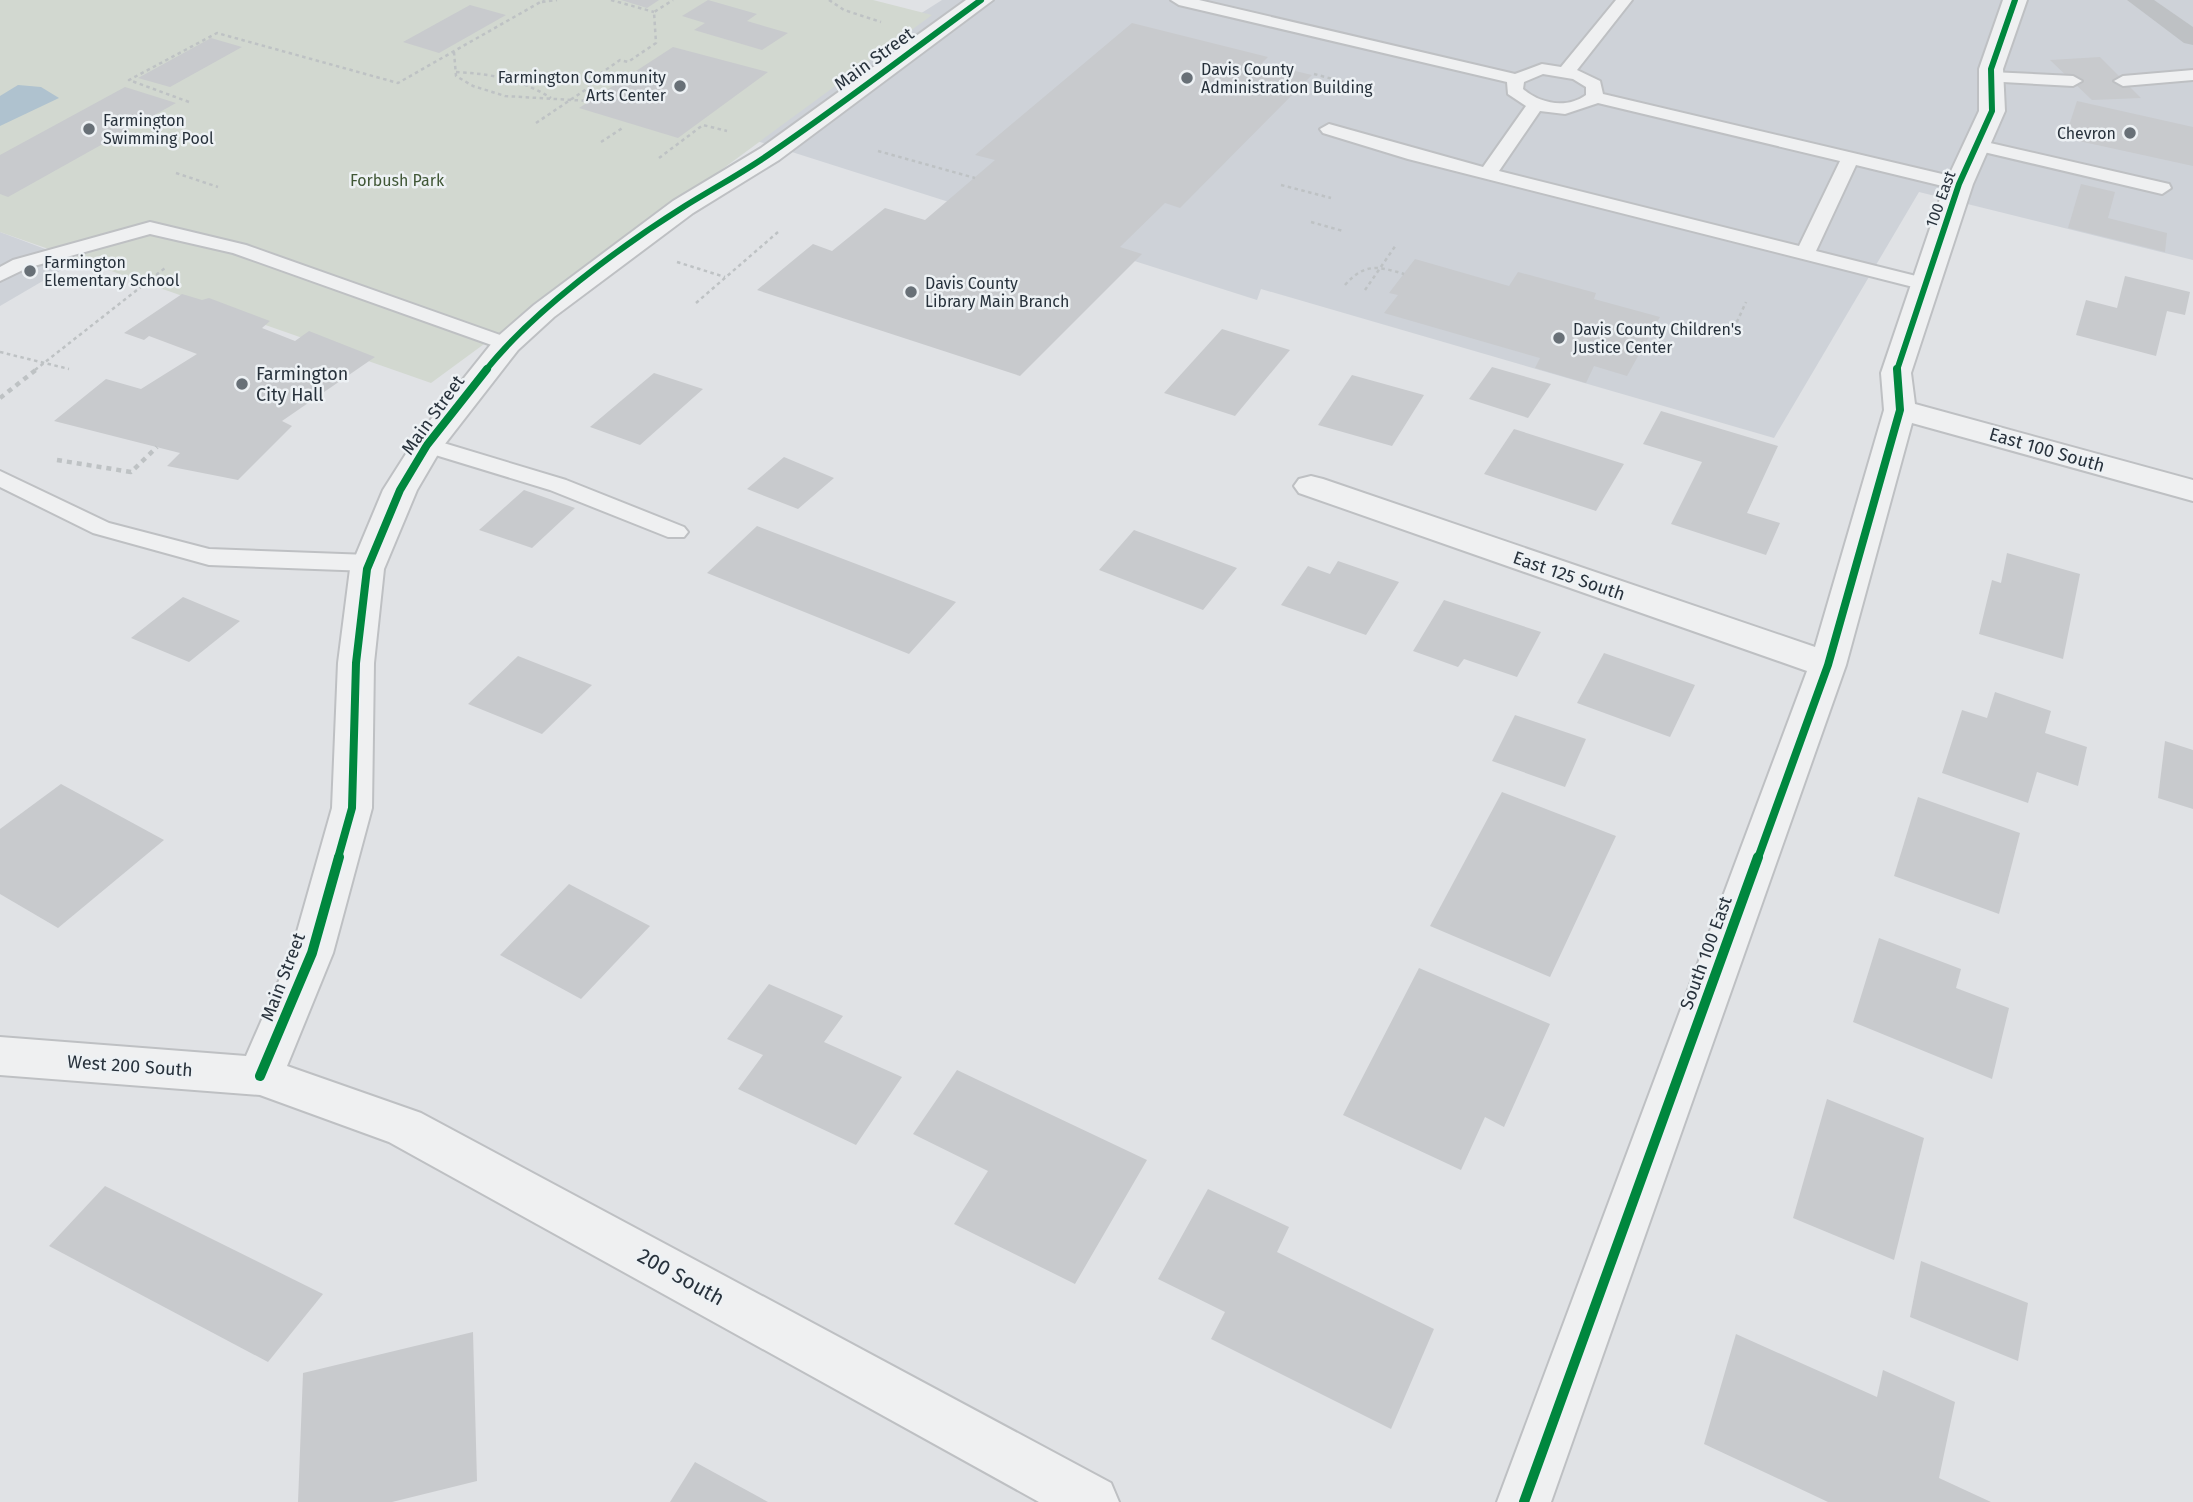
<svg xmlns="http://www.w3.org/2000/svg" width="2193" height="1502" font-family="'Fira Sans',sans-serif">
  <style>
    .built { fill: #ced2d8 }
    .green { fill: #d2d8d0 }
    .water { fill: #afc2cf }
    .building { fill: #c8cacd }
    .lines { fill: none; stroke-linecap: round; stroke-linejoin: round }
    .lane-casing { stroke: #bec0c3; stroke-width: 4 }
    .street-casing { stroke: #bec0c3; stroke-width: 4 }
    .path-far1 { stroke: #bec2c4; stroke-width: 2.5; stroke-dasharray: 3.5 3.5; stroke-linecap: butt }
    .path { stroke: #bec2c4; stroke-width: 4.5; stroke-dasharray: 5 5; stroke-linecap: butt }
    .lane { fill: #eff0f1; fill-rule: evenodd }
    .street { fill: #eff0f1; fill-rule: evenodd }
    .secondary { fill: #bec1c4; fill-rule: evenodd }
    .cycleway-far2-casing { stroke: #edf1f4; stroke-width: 9 }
    .cycleway-far1-casing { stroke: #edf1f4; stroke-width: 12 }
    .cycleway-casing { stroke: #edf1f4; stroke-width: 15 }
    .cycleway-far2 { stroke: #00873e; stroke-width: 6 }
    .cycleway-far1 { stroke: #00873e; stroke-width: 8 }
    .cycleway { stroke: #00873e; stroke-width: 10 }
    .poi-dot { fill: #687077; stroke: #edf1f4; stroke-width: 2.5 }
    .labels { text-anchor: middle; stroke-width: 5; stroke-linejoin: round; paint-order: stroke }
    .far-poi-label { font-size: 16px; fill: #28323c; stroke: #edf1f4; text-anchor: start }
    .far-park-label { font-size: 16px; fill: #405736; stroke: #edf1f4 }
    .far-street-label { font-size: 16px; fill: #28323c; stroke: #edf1f4 }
    .street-label { font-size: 18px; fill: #28323c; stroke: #edf1f4 }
    .poi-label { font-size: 18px; fill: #28323c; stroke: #edf1f4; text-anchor: start }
    .near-street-label { font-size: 21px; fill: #28323c; stroke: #edf1f4 }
  </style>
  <rect width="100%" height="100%" fill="#e0e2e5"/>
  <g class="built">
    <polygon points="942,0 2193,0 2193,260 1919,192 1774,438 1261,289 1257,300 732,133"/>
    <polygon points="0,232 77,261 0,306"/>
  </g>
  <polygon class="green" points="0,0 873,0 932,15 431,383 0,232"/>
  <polygon class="water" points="18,85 41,87 59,98 0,126 0,96"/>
  <g class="building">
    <polygon points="621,0 659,0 647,8"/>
    <polygon points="708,0 757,14 747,21 788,33 762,50 694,30 705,23 682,16"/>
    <polygon points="470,5 506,15 439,53 403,42"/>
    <polygon points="1132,23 1268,57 1262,63 1312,75 1180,208 1165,203 1120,247 1142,254 1020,376 757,290 813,244 832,251 885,208 925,220 995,160 975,155"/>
    <polygon points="211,38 242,47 170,87 138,78"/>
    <polygon points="673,47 768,72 678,138 579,108"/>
    <polygon points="2100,57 2141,98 2092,100 2050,60"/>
    <polygon points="125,87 176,103 8,197 0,194 0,155"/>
    <polygon points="2077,101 2193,127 2193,166 2065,138"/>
    <polygon points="2081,184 2115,192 2108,218 2167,233 2165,252 2068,228"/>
    <polygon points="1415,259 1509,286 1518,272 1596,293 1594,299 1660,317 1627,376 1594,366 1586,383 1535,368 1540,358 1384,313 1398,295 1389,293"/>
    <polygon points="2125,276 2190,292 2185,315 2167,311 2156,356 2076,335 2086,300 2117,308"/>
    <polygon points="182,294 202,300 209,298 270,321 262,328 295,341 309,331 375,357 282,421 292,426 238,480 167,466 180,453 54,421 106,379 141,389 197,354 149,336 144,340 124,333"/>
    <polygon points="1222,329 1290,350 1235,416 1164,393"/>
    <polygon points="1492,367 1551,384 1528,418 1469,399"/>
    <polygon points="654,373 703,389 640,445 590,427"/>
    <polygon points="1352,375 1424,395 1392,446 1318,425"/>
    <polygon points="1661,411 1778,446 1747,513 1780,523 1766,555 1671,524 1702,462 1643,444"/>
    <polygon points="1514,429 1624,464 1596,511 1484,474"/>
    <polygon points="784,457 834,478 798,509 747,489"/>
    <polygon points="524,490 575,508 532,548 479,530"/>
    <polygon points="757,526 956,602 909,654 707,573"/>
    <polygon points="1134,530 1237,568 1203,610 1099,570"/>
    <polygon points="2007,553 2080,574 2063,659 1979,634 1992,580 2001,583"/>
    <polygon points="1338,561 1399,582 1366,635 1281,605 1308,566 1330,574"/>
    <polygon points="183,597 240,621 189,662 131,638"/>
    <polygon points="1444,600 1541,632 1517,677 1464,659 1458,667 1413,651"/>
    <polygon points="1604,653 1695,685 1670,737 1577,703"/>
    <polygon points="518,656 592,685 542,734 468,704"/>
    <polygon points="1995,692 2051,711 2045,733 2087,747 2078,786 2037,772 2028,803 1942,773 1962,710 1987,718"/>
    <polygon points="1515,715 1586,739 1565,787 1492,761"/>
    <polygon points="2165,741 2193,750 2193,809 2158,798"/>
    <polygon points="61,784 164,840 58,928 0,894 0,829"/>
    <polygon points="1502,792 1616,836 1550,977 1430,926"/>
    <polygon points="1918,797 2020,833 1999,914 1894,876"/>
    <polygon points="569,884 650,926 581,999 500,955"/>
    <polygon points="1879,938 1961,969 1956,988 2009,1008 1992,1079 1853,1022"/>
    <polygon points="1419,968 1550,1024 1504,1127 1485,1117 1461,1170 1343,1115"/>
    <polygon points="769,984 843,1016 824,1042 902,1077 856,1145 738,1089 763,1055 727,1039"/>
    <polygon points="957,1070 1147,1160 1075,1284 954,1224 988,1171 913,1134"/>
    <polygon points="1827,1099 1924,1138 1894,1260 1793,1218"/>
    <polygon points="105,1186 323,1294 268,1362 49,1246"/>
    <polygon points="1208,1189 1289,1227 1277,1252 1434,1329 1391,1429 1211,1339 1225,1312 1158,1279"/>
    <polygon points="1921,1261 2028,1303 2018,1361 1910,1317"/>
    <polygon points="473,1332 477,1481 392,1502 298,1502 303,1373"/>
    <polygon points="1736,1334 1877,1397 1883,1370 1955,1402 1939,1478 1991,1502 1828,1502 1704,1444"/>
    <polygon points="695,1462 768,1502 670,1502"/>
  </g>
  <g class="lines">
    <g class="lane-casing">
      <g id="lane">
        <path d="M1171,0H1199L1515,74L1542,64L1561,67L1616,0H1632L1577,70L1600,81L1603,94L1959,178L1968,184L1959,190L1856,165L1816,251L1932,280L1935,284L1932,288L1925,290L1408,159L1323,133L1320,129L1329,124L1483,167L1526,106L1508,94L1507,82L1179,5ZM1543,74L1573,79L1586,87V95C1567,109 1540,104 1523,89L1524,82ZM1598,103L1840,161L1799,246L1499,171L1540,111L1565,114Z"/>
        <polygon points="2193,70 2193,80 2123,86 2114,81 2123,76"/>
        <polygon points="1991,72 2073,76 2082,81 2073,86 1985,81 1983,77 1985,73"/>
        <polygon points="1977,140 2169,184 2171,188 2162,194 1971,149 1968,145"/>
        <polygon points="150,222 246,245 514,340 517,344 507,350 500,348 233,253 150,234 27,268 0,281 0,267 13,260"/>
        <polygon points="427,438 566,480 684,527 688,532 684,537 668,537 550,490 419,450 416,445"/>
        <polygon points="0,471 109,523 209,549 369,555 377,557 381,563 377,569 369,571 209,565 93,533 0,487"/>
      </g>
    </g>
    <g class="street-casing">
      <g id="street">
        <polygon points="966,0 993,0 779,160 693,213 554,317 518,350 441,449 417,490 384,569 374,663 372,808 333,953 287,1066 421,1113 1111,1483 1119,1502 1039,1502 389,1142 260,1095 0,1075 0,1037 246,1056 291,953 332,808 338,663 350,569 383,490 416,438 496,338 534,305 673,201 761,148"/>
        <polygon points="2003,0 2027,0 2003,69 2005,111 1973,184 1911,373 1915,404 2193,480 2193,501 1912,423 1846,665 1551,1502 1497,1502 1807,671 1299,493 1294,486 1299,479 1311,476 1323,479 1815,647 1884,410 1881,373 1945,184 1979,111 1979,69"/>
      </g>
    </g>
    <g class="path-far1">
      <polyline points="611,0 654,12"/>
      <polyline points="829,0 844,10 881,22"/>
      <polyline points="542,2 557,0"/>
      <polyline points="454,52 456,76 473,86 505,96 589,101"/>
      <path d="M456,72C491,74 521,79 551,98"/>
      <polyline points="1314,74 1366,88"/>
      <polyline points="189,102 129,80 217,33 398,83 544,0"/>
      <polyline points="536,123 597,82 591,80 620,60 628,62 656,43 654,12 673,0"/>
      <polyline points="601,142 624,127"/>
      <polyline points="878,151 975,178"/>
      <polyline points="659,158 703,125 727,131"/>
      <polyline points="176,173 218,187"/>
      <polyline points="1281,185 1331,198"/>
      <polyline points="1311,222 1343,231"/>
      <polyline points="677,262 725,277"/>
      <path d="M1345,285C1364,263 1378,266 1404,274"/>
      <polyline points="1365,290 1396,245"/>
      <polyline points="696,303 778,232"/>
      <polyline points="1731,335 1746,302"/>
      <polyline points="0,352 69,369"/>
      <polyline points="35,370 165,268"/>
    </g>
    <g class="path">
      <polyline points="0,398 37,369"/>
      <polyline points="57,460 131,472 157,447"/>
    </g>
    <use href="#lane" class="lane"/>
    <use href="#street" class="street"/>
    <polygon class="secondary" points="2127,0 2154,0 2193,27 2193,45 2184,43"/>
    <g class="cycleway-far2-casing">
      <g id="cycleway-far2">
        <path d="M486,370C533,311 621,246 685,206C714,188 744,172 771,153C843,104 911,51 981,0"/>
        <polyline points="1897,370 1959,184 1992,111 1991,69 2015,0"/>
      </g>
    </g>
    <g class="cycleway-far1-casing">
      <g id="cycleway-far1">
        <polyline points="338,858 352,808 356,663 367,569 400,490 427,445 487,369"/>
        <polyline points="1758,858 1828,665 1900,410 1897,369"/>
      </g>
    </g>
    <g class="cycleway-casing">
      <g id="cycleway">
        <polyline points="260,1076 312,953 339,857"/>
        <polyline points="1524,1502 1758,857"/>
      </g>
    </g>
    <use href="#cycleway-far2" class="cycleway-far2"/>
    <use href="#cycleway-far1" class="cycleway-far1"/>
    <use href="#cycleway" class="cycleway"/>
  </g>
  <g class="poi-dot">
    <circle cx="1187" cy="78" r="7"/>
    <circle cx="680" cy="86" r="7"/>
    <circle cx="89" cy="129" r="7"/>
    <circle cx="2130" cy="133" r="7"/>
    <circle cx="30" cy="271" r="7"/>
    <circle cx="911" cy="292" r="7"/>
    <circle cx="1559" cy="338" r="7"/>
    <circle cx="242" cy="384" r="7"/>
  </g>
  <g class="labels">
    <g class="far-poi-label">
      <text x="1201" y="75">Davis County<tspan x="1201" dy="18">Administration Building</tspan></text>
      <text x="666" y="83" text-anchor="end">Farmington Community<tspan x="666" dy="18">Arts Center</tspan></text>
      <text x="103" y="126">Farmington<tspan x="103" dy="18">Swimming Pool</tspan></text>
      <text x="2116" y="139" text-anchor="end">Chevron</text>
      <text x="44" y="268">Farmington<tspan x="44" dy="18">Elementary School</tspan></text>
      <text x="925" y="289">Davis County<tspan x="925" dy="18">Library Main Branch</tspan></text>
      <text x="1573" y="335">Davis County Children's<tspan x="1573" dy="18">Justice Center</tspan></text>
    </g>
    <g class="far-park-label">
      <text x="397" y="186">Forbush Park</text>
    </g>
    <g class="far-street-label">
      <text transform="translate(1940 199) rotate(-70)" y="6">100 East</text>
    </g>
    <g class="street-label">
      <text transform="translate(874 59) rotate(-36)" y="6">Main Street</text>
      <text transform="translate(433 415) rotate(-54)" y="6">Main Street</text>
      <text transform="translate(2047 450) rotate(16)" y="6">East 100 South</text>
      <text transform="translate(1569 576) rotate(19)" y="6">East 125 South</text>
      <text transform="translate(1706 953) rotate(-70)" y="6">South 100 East</text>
      <text transform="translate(283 977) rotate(-69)" y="6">Main Street</text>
      <text transform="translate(130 1066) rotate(4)" y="6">West 200 South</text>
    </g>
    <g class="poi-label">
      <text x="256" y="380">Farmington<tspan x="256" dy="21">City Hall</tspan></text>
    </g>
    <g class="near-street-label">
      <text transform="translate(681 1277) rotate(29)" y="7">200 South</text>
    </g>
  </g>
</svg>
